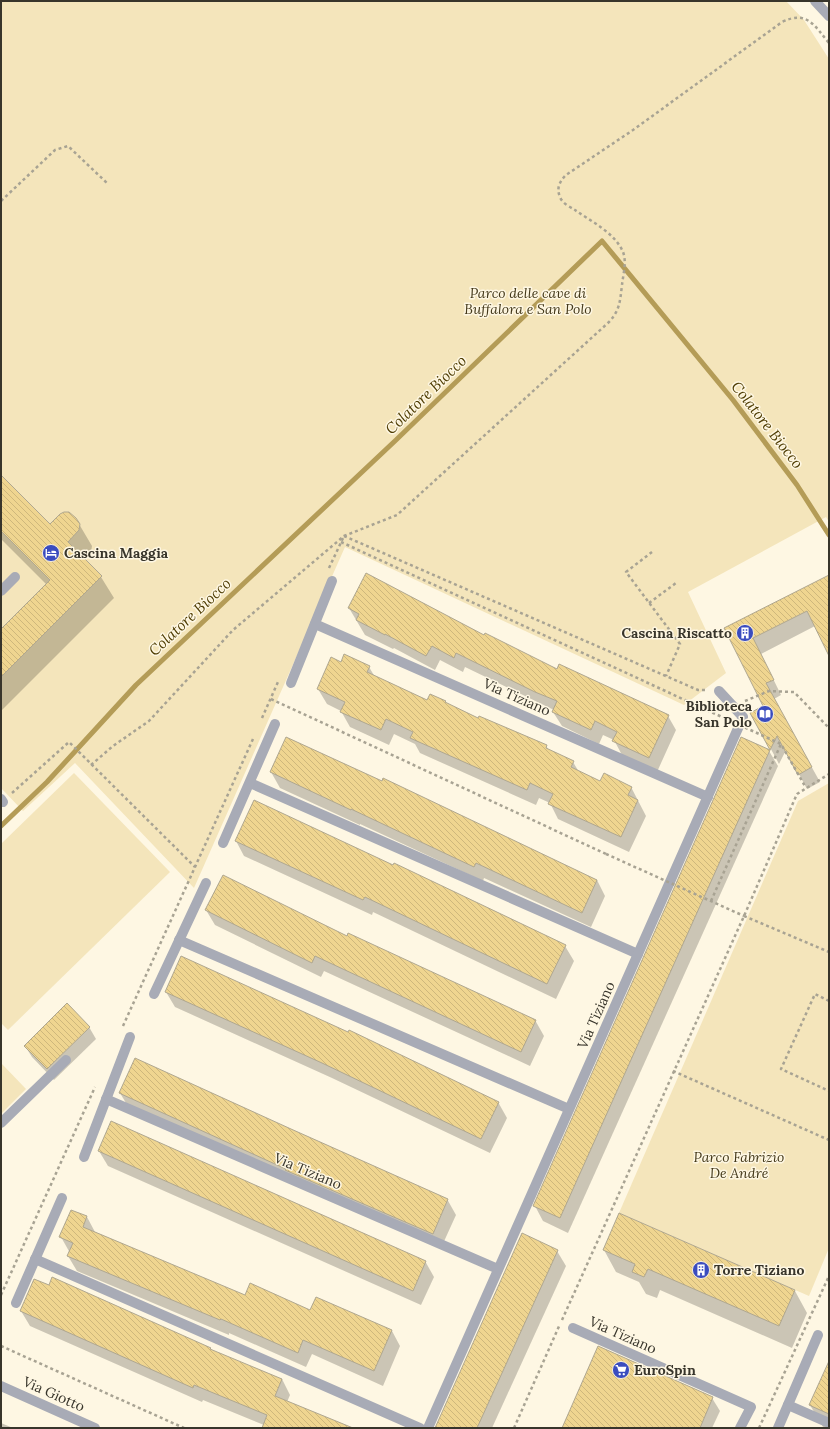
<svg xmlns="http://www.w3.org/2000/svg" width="830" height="1429" font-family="Lora,serif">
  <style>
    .park { fill: #f4e5bb }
    .shadow { fill: #0003 }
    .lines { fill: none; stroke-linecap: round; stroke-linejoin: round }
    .stream { stroke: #b49c57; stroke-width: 5 }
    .building { fill: url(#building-back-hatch); stroke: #afa790 }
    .path { stroke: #a8a393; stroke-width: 2.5; stroke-dasharray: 3 3; stroke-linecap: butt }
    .minor { stroke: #a8abb6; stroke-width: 10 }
    .path-bridge { stroke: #a8a393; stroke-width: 2.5; stroke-dasharray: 3 3; stroke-linecap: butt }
    .labels { text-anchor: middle; stroke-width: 3; stroke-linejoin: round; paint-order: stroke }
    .park-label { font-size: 14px; font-style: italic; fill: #44391a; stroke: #fef7e3 }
    .poi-label { font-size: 14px; font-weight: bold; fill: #38352b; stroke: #fef7e3; text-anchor: start }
    .street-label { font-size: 14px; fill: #38352b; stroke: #fef7e3 }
    .water-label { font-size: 15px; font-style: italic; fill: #4e3c02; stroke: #fef7e3 }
  </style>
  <defs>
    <pattern id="building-back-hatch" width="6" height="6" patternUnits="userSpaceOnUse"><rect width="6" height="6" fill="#efd590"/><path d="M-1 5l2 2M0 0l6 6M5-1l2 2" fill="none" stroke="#ceb77c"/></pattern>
  </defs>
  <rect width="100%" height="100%" fill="#fef7e3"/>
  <g class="park">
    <polygon points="1,1 786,1 804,20 829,59 829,522 826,517 688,592 726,673 684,705 345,547 194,888 75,763 23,811 1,788"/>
    <polygon points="74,773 170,872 8,1030 1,1023 1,844"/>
    <polygon points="829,783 829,1248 809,1296 619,1213 798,801"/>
    <polygon points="1,1063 26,1089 1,1114"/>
  </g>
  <g class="shadow">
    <polygon points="1,477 50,526 79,524 92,546 91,552 84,560 101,577 114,598 1,711 1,630 47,585 1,539"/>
    <polygon points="829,576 829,654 815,626 761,654 781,695 774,699 820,782 807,789 786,750 779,764 752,714 764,707 725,628"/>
    <polygon points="349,608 484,636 557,670 668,716 676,730 657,772 622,755 614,740 603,735 599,744 562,726 553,712 554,710 465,667 463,672 440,660 435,670 394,648 393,649 365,635"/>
    <polygon points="341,663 369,667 375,677 428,701 445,702 447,704 479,719 546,746 549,750 573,762 579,772 601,783 631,787 646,816 629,852 558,819 550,803 539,798 536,805 420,753 415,744 394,734 389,745 350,727 341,711 327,704 318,689"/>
    <polygon points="287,738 597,880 605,896 591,927 484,878 483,881 360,824 360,825 280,788 271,772"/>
    <polygon points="769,751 778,766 568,1233 543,1221 535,1206"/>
    <polygon points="236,841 565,946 574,961 556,999 373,912 372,915 244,856"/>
    <polygon points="206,910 347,938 535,1020 544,1036 530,1066 324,971 321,977 215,925"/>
    <polygon points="166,992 498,1102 507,1118 490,1153 332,1078 175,1007"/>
    <polygon points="89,1027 96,1039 54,1080 32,1057 25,1046"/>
    <polygon points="120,1093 291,1130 447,1199 456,1215 441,1248 129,1108"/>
    <polygon points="99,1151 425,1261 434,1277 421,1305 108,1166"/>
    <polygon points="72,1211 87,1217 95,1232 245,1297 392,1331 400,1346 383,1386 312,1354 306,1367 229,1333 229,1335 77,1271 68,1256 70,1253 61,1237"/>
    <polygon points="604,1250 795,1291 807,1313 792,1348 660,1290 657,1298 646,1294 639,1282 616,1272"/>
    <polygon points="557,1251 566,1266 492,1428 436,1428"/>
    <polygon points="21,1311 210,1349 211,1351 282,1379 290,1395 287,1402 345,1428 263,1428 264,1425 203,1400 202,1402 30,1326"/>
    <polygon points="829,1376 829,1428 825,1428 823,1427 810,1405"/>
    <polygon points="712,1398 720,1411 712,1428 563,1428"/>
    <polygon points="1,1423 13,1428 1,1428"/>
  </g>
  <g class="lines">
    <polyline class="stream" points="1,826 47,782 136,685 396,440 602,241 733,400 797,485 829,535"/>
  </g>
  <g class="building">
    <polygon points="1,475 50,524 60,514 64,512 69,512 76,518 80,524 79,530 68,542 102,576 1,677 1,629 50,580 1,531"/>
    <polygon points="366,573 484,635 485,633 557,669 559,664 669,715 649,758 612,741 617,732 595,721 591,730 552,712 557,701 535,692 456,653 454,658 432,646 426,656 385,634 385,635 356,620 359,614 348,608"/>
    <polygon points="829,575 829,656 807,611 753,638 774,680 766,683 812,767 798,775 777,736 770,750 750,713 763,706 724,628"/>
    <polygon points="344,654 370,666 367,672 427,700 430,694 446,701 445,702 478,718 479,716 547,745 546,748 574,761 571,767 600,781 604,773 632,787 628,795 638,800 621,837 548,804 553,794 530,783 527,790 410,738 413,732 386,719 381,730 340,712 345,702 317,689 331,657 341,662"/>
    <polygon points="286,737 382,781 383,778 597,880 582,913 476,863 474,867 351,809 351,810 270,772"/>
    <polygon points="741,737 770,750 560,1218 533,1206"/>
    <polygon points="254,800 393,865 394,863 566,945 547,984 365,897 363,900 235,841"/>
    <polygon points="223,875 347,936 348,933 536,1020 521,1052 315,956 312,963 205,910"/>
    <polygon points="181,956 348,1032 349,1030 499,1102 481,1139 322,1063 165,992"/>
    <polygon points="67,1003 90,1027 47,1069 24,1046"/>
    <polygon points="135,1058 291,1129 448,1199 433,1234 285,1170 286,1169 119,1093"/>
    <polygon points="111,1121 426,1261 413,1291 98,1151"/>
    <polygon points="71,1210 87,1216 83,1227 245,1295 250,1283 310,1310 316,1297 392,1330 374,1371 303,1340 298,1353 221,1319 220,1320 67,1256 73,1243 59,1237"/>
    <polygon points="619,1213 795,1290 779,1326 648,1269 644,1277 632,1272 635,1264 603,1250"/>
    <polygon points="522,1233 558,1250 477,1428 435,1428"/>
    <polygon points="52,1277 211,1348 210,1349 282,1379 275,1396 353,1428 262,1428 267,1415 194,1385 193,1388 20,1311 34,1279 49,1285"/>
    <polygon points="598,1346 713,1397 700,1428 562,1428"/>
    <polygon points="829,1361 829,1414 809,1405"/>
  </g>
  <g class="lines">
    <g class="path">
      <polyline points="1,201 55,150 68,146 108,184"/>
      <polyline points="344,536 698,690 707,690"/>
      <polyline points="341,542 685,700"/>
      <polyline points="652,552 626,572 680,644 666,676"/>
      <polyline points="329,568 344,536"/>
      <polyline points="649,603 676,583"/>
      <polyline points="271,699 606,854"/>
      <polyline points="745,701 769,691 794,692 829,728"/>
      <polyline points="262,718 278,682"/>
      <path d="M91,765L113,746L149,721L233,630L344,536L397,515L609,322C620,310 620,301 622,285C623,275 627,262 623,252C615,233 592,222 575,210C570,207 562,203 560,197C556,188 560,181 566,175L633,130L782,22C807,10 814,25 829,43"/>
      <polyline points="12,793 69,742 195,867"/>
      <polyline points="711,901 781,744"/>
      <polyline points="744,916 829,952"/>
      <polyline points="829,1001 815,994 781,1069 829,1091"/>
      <polyline points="123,1026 253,739"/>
      <polyline points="673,1071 829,1140"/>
      <polyline points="1,1295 95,1087"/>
      <polyline points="562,1320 744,916 797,794 829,774"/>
      <polyline points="1,1346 184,1428"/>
      <polyline points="514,1428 560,1324"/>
      <polyline points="759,1428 829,1276"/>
    </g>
    <g class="minor">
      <polyline points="815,1 829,16"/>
      <polyline points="1,591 15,577"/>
      <polyline points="315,624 708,797"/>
      <polyline points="291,683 332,581"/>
      <polyline points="250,783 638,954"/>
      <polyline points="1,799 3,802"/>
      <polyline points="223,843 275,724"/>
      <polyline points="179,940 569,1109"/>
      <polyline points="154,994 206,883"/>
      <polyline points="106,1099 498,1269"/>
      <polyline points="1,1123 66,1060"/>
      <polyline points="84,1157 130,1037"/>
      <polyline points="35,1259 420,1428"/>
      <polyline points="16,1303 62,1198"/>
      <polyline points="573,1328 751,1407 740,1428"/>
      <polyline points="1,1386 95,1428"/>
      <polyline points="788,1405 829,1423"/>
      <polyline points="428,1428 743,717 719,691"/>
      <polyline points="778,1428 818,1335"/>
    </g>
    <g class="path-bridge">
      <polyline points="685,700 781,744 806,788"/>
      <polyline points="606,854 744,916"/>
    </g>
  </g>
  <defs>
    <g id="hotel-disc" transform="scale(0.9)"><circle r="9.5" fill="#3a4cbf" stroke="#fef7e3"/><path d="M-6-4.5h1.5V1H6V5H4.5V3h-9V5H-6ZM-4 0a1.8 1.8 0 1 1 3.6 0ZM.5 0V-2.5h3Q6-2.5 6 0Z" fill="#fff"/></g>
    <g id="building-disc" transform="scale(0.9)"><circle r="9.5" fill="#3a4cbf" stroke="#fef7e3"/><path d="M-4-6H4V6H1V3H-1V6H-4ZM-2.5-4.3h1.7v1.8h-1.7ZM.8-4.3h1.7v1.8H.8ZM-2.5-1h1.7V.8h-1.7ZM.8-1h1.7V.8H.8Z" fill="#fff"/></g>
    <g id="library-disc" transform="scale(0.9)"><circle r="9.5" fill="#3a4cbf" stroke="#fef7e3"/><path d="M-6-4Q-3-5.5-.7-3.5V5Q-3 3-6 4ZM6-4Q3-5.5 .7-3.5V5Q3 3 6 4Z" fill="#fff"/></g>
    <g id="supermarket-disc" transform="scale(0.9)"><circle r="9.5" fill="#3a4cbf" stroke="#fef7e3"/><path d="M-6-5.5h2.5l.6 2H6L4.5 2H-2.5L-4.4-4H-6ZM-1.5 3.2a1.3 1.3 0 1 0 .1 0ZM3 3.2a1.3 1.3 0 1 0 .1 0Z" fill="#fff"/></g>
  </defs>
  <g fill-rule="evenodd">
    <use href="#hotel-disc" x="51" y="553"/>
    <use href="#building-disc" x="745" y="633"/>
    <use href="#library-disc" x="765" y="714"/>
    <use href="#building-disc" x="701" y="1270"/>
    <use href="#supermarket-disc" x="621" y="1370"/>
  </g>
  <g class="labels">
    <g class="park-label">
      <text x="528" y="298">Parco delle cave di<tspan x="528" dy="16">Buffalora e San Polo</tspan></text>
      <text x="739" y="1162">Parco Fabrizio<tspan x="739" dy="16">De André</tspan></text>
    </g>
    <g class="poi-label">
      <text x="64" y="558">Cascina Maggia</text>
      <text x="732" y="638" text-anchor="end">Cascina Riscatto</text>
      <text x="752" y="711" text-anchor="end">Biblioteca<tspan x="752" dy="16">San Polo</tspan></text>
      <text x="714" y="1275">Torre Tiziano</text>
      <text x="634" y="1375">EuroSpin</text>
    </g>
    <g class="street-label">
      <text transform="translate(517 697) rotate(24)" y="5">Via Tiziano</text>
      <text transform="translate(596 1015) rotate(-66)" y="5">Via Tiziano</text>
      <text transform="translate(308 1171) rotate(23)" y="5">Via Tiziano</text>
      <text transform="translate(623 1335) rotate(24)" y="5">Via Tiziano</text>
      <text transform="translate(54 1394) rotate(24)" y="5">Via Giotto</text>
    </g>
    <g class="water-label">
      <text transform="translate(426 395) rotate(-44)" y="5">Colatore Biocco</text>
      <text transform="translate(767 425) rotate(52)" y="5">Colatore Biocco</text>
      <text transform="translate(190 617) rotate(-43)" y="5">Colatore Biocco</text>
    </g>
  </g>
  <rect width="830" height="1429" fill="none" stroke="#38352b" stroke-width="4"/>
</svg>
